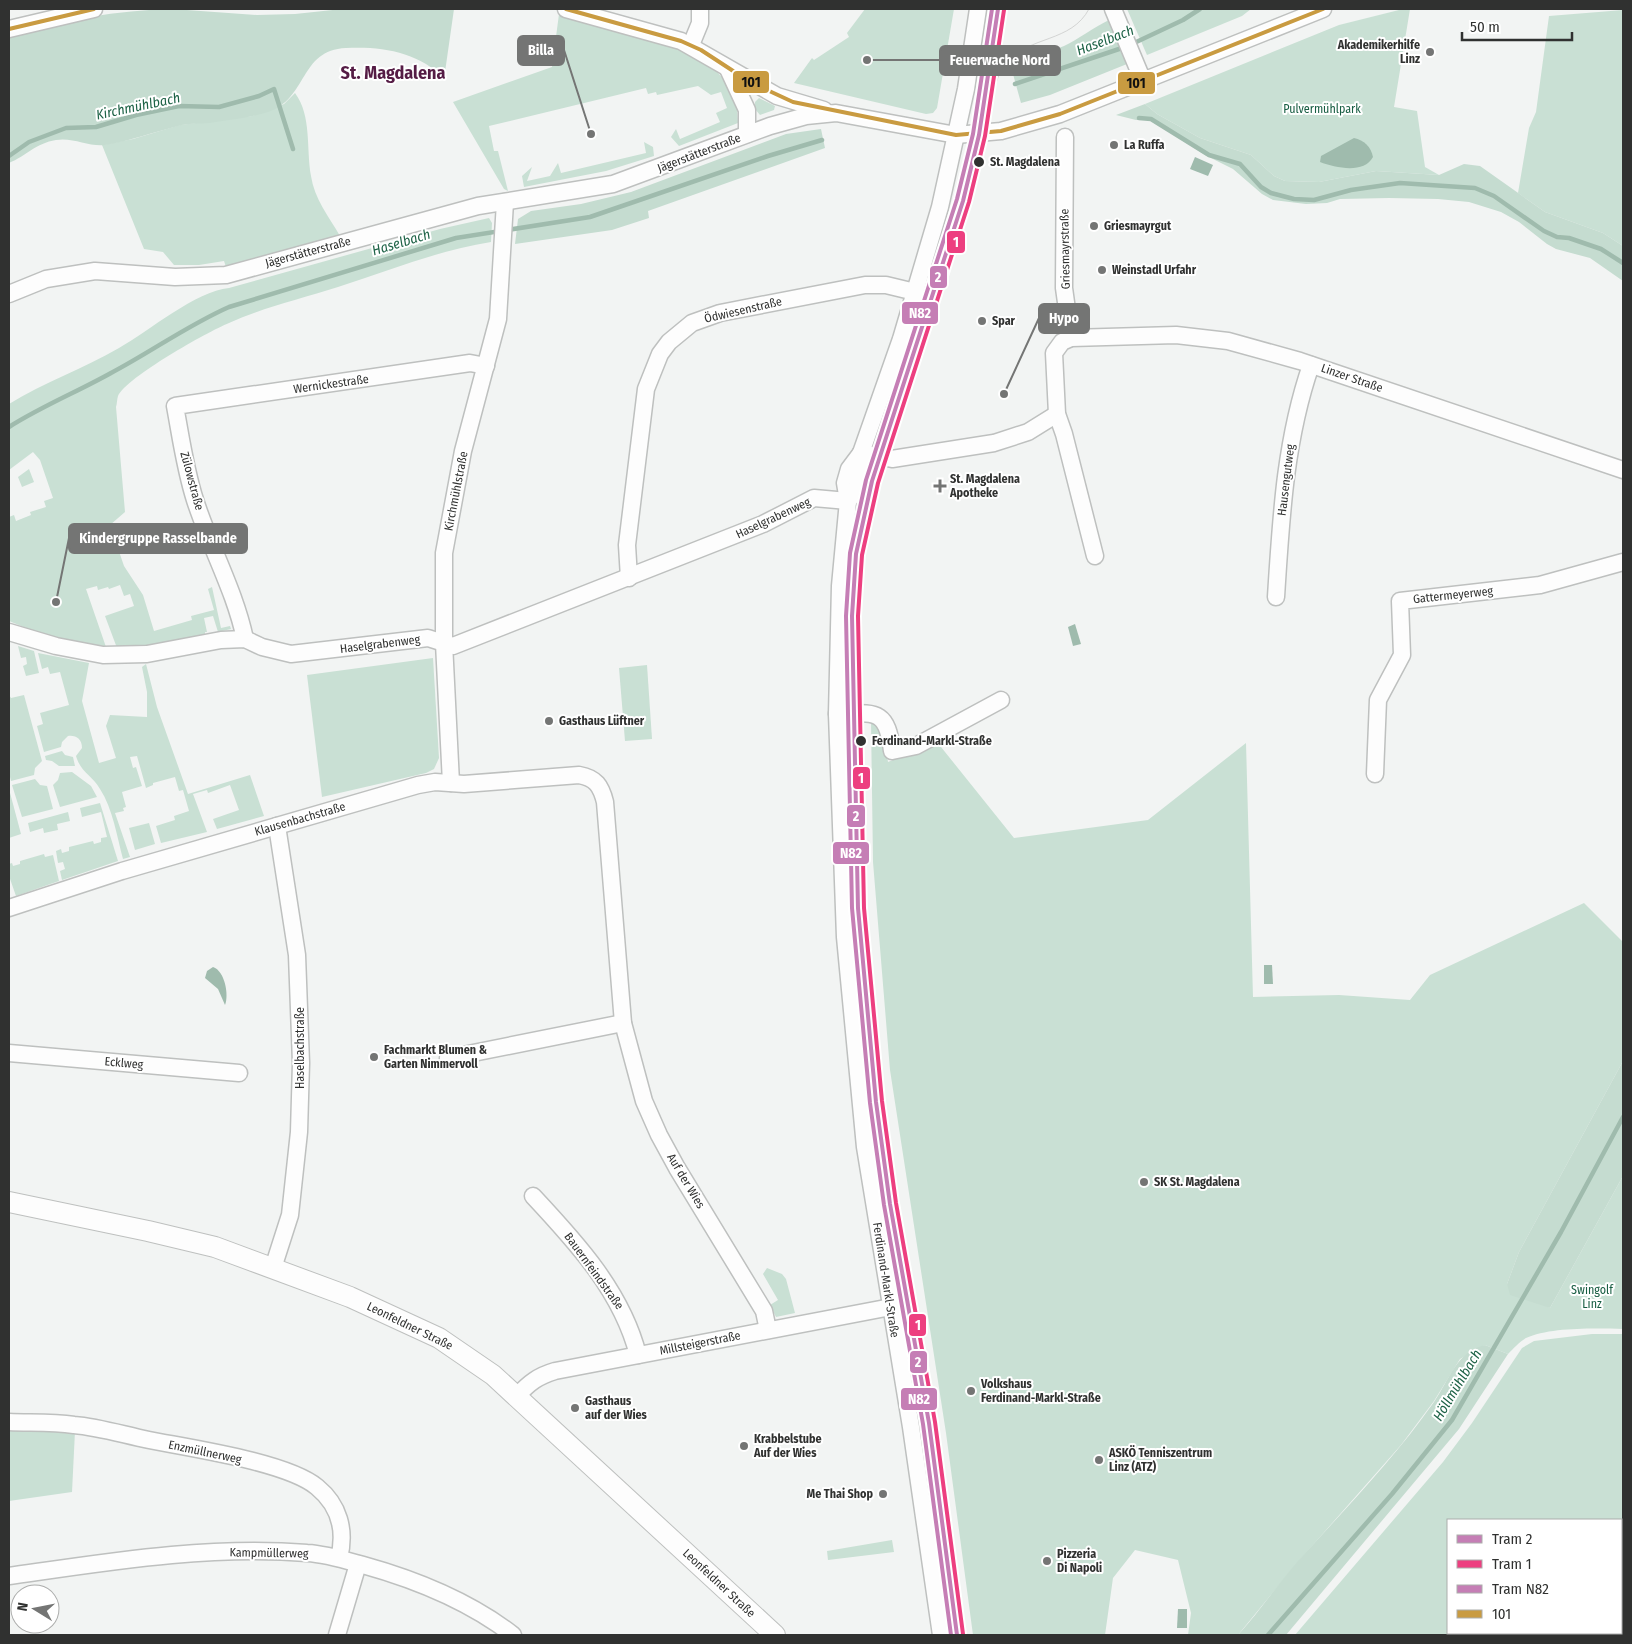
<svg xmlns="http://www.w3.org/2000/svg" width="1632" height="1644" font-family="'Fira Sans Condensed',sans-serif">
  <style>
    .green { fill: #c9e0d4; fill-rule: evenodd }
    .forest { fill: #c5dcd0 }
    .water { fill: #9fbbad }
    .lines { fill: none; stroke-linecap: round; stroke-linejoin: round }
    .stream { stroke: #9fbbad; stroke-width: 4.5 }
    .minor-casing { stroke: #bec0bf; stroke-width: 19 }
    .major-casing { stroke: #bec0bf; stroke-width: 22 }
    .minor { stroke: #fdfdfd; stroke-width: 16 }
    .major { stroke: #fdfdfd; stroke-width: 20 }
    .tram { stroke: #d3d4d3; stroke-width: 1 }
    .bus-1-casing { stroke: #fff; stroke-width: 8 }
    .bus-1 { stroke: #c99b41; stroke-width: 4 }
    .tram-1-casing { stroke: #fff; stroke-width: 8 }
    .tram-2-casing { stroke: #fff; stroke-width: 8 }
    .tram-3-casing { stroke: #fff; stroke-width: 8 }
    .tram-1 { stroke: #c57eb5; stroke-width: 4 }
    .tram-2 { stroke: #ed3f80; stroke-width: 4 }
    .tram-3 { stroke: #c57eb5; stroke-width: 4 }
    .poi-dot { fill: #747574; stroke: #fff; stroke-width: 2 }
    .stop-dot { fill: #303130; stroke: #fff; stroke-width: 2 }
    .labels { text-anchor: middle; stroke-width: 4; stroke-linejoin: round; paint-order: stroke }
    .poi-label { font-size: 12px; font-weight: bold; fill: #303130; stroke: #fff; text-anchor: start }
    .park-label { font-size: 12px; fill: #175d42; stroke: #fff }
    .street-label { font-size: 12px; fill: #303130; stroke: #fff }
    .stop-label { font-size: 12px; font-weight: bold; fill: #303130; stroke: #fff; text-anchor: start }
    .water-label { font-size: 14px; font-style: italic; fill: #1d6246; stroke: #fff }
    .district-label { font-size: 18px; font-weight: bold; fill: #551c45; stroke: #fff }
    .leader { fill: none; stroke: #747574; stroke-width: 2 }
    .callout-dot { fill: #747574; stroke: #fff; stroke-width: 2 }
    .callout { fill: #747574; stroke: #747574; stroke-width: 2 }
    .callout-label { font-size: 14px; text-anchor: middle; font-weight: bold; fill: #fff }
    .line-badge { stroke: #fff; stroke-width: 2 }
    .badge-label { font-size: 14px; text-anchor: middle; font-weight: bold; fill: #fff }
    .pale-badge-label { font-size: 14px; text-anchor: middle; font-weight: bold; fill: #111 }
  </style>
  <rect width="100%" height="100%" fill="#f2f4f3"/>
  <g class="green">
    <polygon points="865,9 954,9 937,108 933,113 926,114 794,83 812,58 814,60 849,37 847,33"/>
    <polygon points="1127,9 1251,9 1242,16 1147,55"/>
    <polygon points="1403,9 1410,9 1394,107 1417,111 1425,167 1439,175 1376,171 1319,182 1285,181 1274,176 1251,155 1200,138 1157,114 1145,104 1339,25"/>
    <polygon points="1623,10 1623,246 1603,233 1545,212 1518,193 1529,128 1536,112 1549,16"/>
    <polygon points="559,14 629,31 669,43 710,64 727,83 737,106 738,123 679,146 671,137 676,129 680,139 720,122 716,113 727,108 721,92 711,95 698,86 657,95 656,92 648,94 646,88 489,126 494,151 498,151 508,191 504,189 453,102 552,67"/>
    <path d="M295,93C312,116 306,148 311,176C314,198 329,217 340,236L226,267L224,261L199,265H174L163,252L144,249L102,145L133,139L180,125L252,116L284,104Z"/>
    <polygon points="759,98 775,106 774,110 760,115 755,109 755,102"/>
    <polygon points="644,142 653,147 654,156 606,171 524,187 522,176 532,167 527,181 550,176 558,163 561,173 646,153"/>
    <path d="M489,218L492,223L491,242C439,250 388,271 338,287C301,299 264,307 229,323C207,332 127,377 118,396C117,399 117,404 116,407L125,512L110,525L124,566L143,595L154,631L192,620L191,616L214,610L208,589L212,587L221,628L230,626L231,629L218,632L213,616L204,618L207,632H205V636L156,648H117L105,616L134,606L130,594L124,596L120,585L109,589L108,587L98,590L97,586L86,589L106,647L104,649L46,636L9,621V517L14,515L16,521L31,515L30,512L46,507L44,501L53,498L40,460L33,452L9,470V404C44,382 83,369 119,348C149,331 196,291 229,288L440,229Z"/>
    <polygon points="29,469 34,482 22,487 18,477"/>
    <polygon points="18,646 34,651 39,673 26,676 23,666 27,664 26,657 21,658"/>
    <path d="M38,653L89,663L82,701L99,763L116,758L106,726L110,715L147,717V692L142,667L146,664L157,707L188,794L250,775L264,816L217,829L213,819L239,810L230,785L208,793L207,790L193,794L207,832L161,843L156,826L175,820L174,816L189,811L183,790L179,791L175,777L153,783V785L146,788L137,756L130,757L133,768L136,767L142,786L122,792L126,807L123,808L124,811L115,813L130,857L123,859C117,837 113,809 100,789C92,775 81,773 76,756L82,748C82,739 76,735 68,736L62,742L61,747L44,752L37,726L43,724L40,713L69,705L60,672L50,674L48,667L42,669Z"/>
    <polygon points="433,658 439,758 434,769 426,773 322,797 307,675"/>
    <polygon points="647,665 652,739 625,741 619,668"/>
    <polygon points="9,695 11,698 24,695 42,761 35,768 34,775 11,781 9,773"/>
    <path d="M871,721L883,729L888,762L937,742L1014,838L1148,820L1246,743L1253,997L1339,995L1410,1000L1430,975L1584,903L1623,942V1061L1519,1252L1507,1284L1550,1308L1623,1176V1329C1597,1328 1549,1327 1526,1338C1519,1342 1513,1349 1508,1354L1485,1345L1460,1359L1434,1401L1401,1445L1297,1563L1238,1635H1188L1191,1613L1178,1560L1135,1550L1113,1578L1105,1635H973L946,1433L890,1070L873,862Z"/>
    <polygon points="62,751 65,755 73,757 75,766 59,766 52,761 46,760 45,756"/>
    <polygon points="72,772 91,786 97,797 60,807 53,785 58,780 60,773"/>
    <polygon points="35,779 40,785 47,786 53,809 22,817 12,785"/>
    <polygon points="9,789 21,834 9,838"/>
    <polygon points="100,803 118,861 62,880 60,871 65,869 63,862 58,863 56,851 61,849 62,853 69,851 69,847 93,841 94,844 101,842 101,838 107,837 101,812 82,817 80,808"/>
    <polygon points="68,812 70,821 57,824 58,830 44,833 43,828 30,832 28,823"/>
    <polygon points="149,823 155,844 135,850 129,828"/>
    <polygon points="44,854 45,857 53,855 59,881 16,896 9,876 9,864 12,863 13,866 20,864 20,861"/>
    <polygon points="767,1268 782,1274 786,1279 795,1313 776,1317 770,1305 778,1300 763,1274"/>
    <path d="M1592,1334H1623V1635H1295L1443,1462L1472,1423L1522,1348L1534,1341ZM1448,1520H1621V1633H1448Z"/>
    <polygon points="9,1429 75,1431 72,1492 9,1501"/>
    <polygon points="892,1540 894,1552 828,1560 827,1551"/>
  </g>
  <g class="forest">
    <path d="M173,9L257,15L295,14L342,9H454L444,79C420,52 381,46 346,48C299,50 308,99 268,112C249,118 229,120 209,123C199,124 188,123 178,126C154,132 130,141 105,145C89,147 73,137 56,140C36,143 26,156 9,163V37C62,20 117,10 173,9Z"/>
    <path d="M1109,20L1127,64L1050,95L1021,103L1013,74C1029,52 1041,55 1064,46C1077,40 1094,27 1109,20Z"/>
    <polygon points="1145,104 1157,114 1200,138 1251,155 1274,176 1285,181 1319,182 1376,171 1439,175 1464,164 1480,166 1545,212 1603,233 1623,246 1623,281 1590,258 1556,249 1547,244 1519,222 1501,212 1469,202 1438,199 1389,198 1340,199 1327,203 1306,204 1273,200 1262,194 1233,169 1205,155 1151,120 1136,120 1116,115"/>
    <polygon points="821,129 825,148 648,211 649,218 612,230 515,244 518,219 531,211 581,204 631,192 786,134"/>
    <polygon points="1623,1061 1623,1176 1550,1308 1510,1295 1507,1284 1519,1252"/>
    <path d="M1485,1345L1508,1354L1459,1429L1286,1635H1238C1259,1612 1277,1585 1298,1561C1345,1509 1394,1459 1434,1402C1449,1380 1457,1351 1485,1345Z"/>
  </g>
  <g class="water">
    <path d="M1354,138C1364,140 1371,147 1373,157C1364,174 1336,168 1320,162L1321,156Z"/>
    <polygon points="1195,157 1213,165 1208,176 1190,169"/>
    <polygon points="1075,624 1081,644 1073,646 1068,627"/>
    <polygon points="1264,965 1272,965 1273,984 1264,984"/>
    <path d="M213,967C225,971 229,995 225,1005L218,989L205,978L207,971Z"/>
    <polygon points="1178,1609 1187,1609 1187,1628 1177,1628"/>
  </g>
  <g class="lines">
    <g class="stream">
      <polyline points="1132,44 1183,20 1200,9"/>
      <polyline points="1015,84 1125,47"/>
      <polyline points="1139,118 1151,119 1209,155 1240,164 1261,187 1271,193 1294,199 1314,200 1351,190 1400,183 1475,188 1494,196 1544,231 1557,237 1569,238 1601,249 1623,263"/>
      <polyline points="9,156 29,142 66,128 96,127 136,115 179,106 219,107 259,96 274,89 293,149"/>
      <path d="M9,427C42,406 77,392 111,373C151,352 188,325 229,307L456,238L590,217L768,156L822,140"/>
      <polyline points="1268,1635 1392,1494 1452,1420 1561,1232 1623,1117"/>
    </g>
    <g class="minor-casing">
      <g id="minor">
        <polyline points="566,9 681,41 777,96 824,110"/>
        <polyline points="1113,9 1143,81"/>
        <polyline points="9,29 94,9"/>
        <polyline points="691,45 700,23 700,9"/>
        <polyline points="728,69 747,110 747,134"/>
        <polyline points="1065,137 1064,288 1071,338"/>
        <polyline points="9,294 46,279 95,271 175,277 226,275 478,206 613,184 770,126 806,116 836,113 956,135 1001,131 1060,114 1323,9"/>
        <polyline points="861,453 849,469 845,483 848,501 840,586 837,714 845,937 865,1147 911,1427 941,1635"/>
        <polyline points="861,453 892,459 994,443 1028,432 1057,414"/>
        <polyline points="848,501 857,490 861,453 901,339 940,207 966,89 978,9"/>
        <polyline points="1095,556 1064,434 1057,414 1054,353 1062,342 1071,338 1176,335 1228,341 1300,361 1623,470"/>
        <polyline points="629,578 627,545 646,389 660,354 669,342 692,323 720,313 865,285 886,285 915,292"/>
        <path d="M1276,597C1281,518 1285,440 1311,365"/>
        <polyline points="9,632 56,646 103,655 147,654 221,640 245,639 262,647 291,654 428,638 453,646 763,524 814,498 848,501"/>
        <path d="M245,639C235,591 210,547 195,500C185,469 181,438 175,406L470,363L486,366"/>
        <path d="M837,714C875,713 887,708 892,751L916,746L1001,700"/>
        <polyline points="1375,774 1378,700 1402,655 1400,601 1540,585 1623,562"/>
        <polyline points="451,783 444,643 444,553 463,451 498,319 505,202"/>
        <path d="M9,908L122,871L418,785L435,782L464,784L579,775C596,778 601,786 605,802L623,1023L644,1101L659,1135L677,1168L764,1311L768,1330"/>
        <polyline points="9,1053 239,1073"/>
        <polyline points="448,1058 623,1023"/>
        <path d="M533,1196C577,1243 622,1292 638,1355"/>
        <polyline points="273,1268 290,1215 299,1132 301,1063 297,955 277,826"/>
        <path d="M517,1396C529,1383 538,1376 555,1371L891,1307"/>
        <path d="M9,1422C30,1423 52,1422 74,1425C99,1427 124,1435 149,1440C189,1448 287,1462 317,1487C339,1505 346,1530 339,1558"/>
        <path d="M9,1576C107,1562 208,1545 307,1553C326,1554 345,1560 363,1565C417,1580 469,1601 513,1635"/>
        <polyline points="337,1635 358,1564"/>
      </g>
    </g>
    <g class="major-casing">
      <polyline id="major" points="9,1202 148,1231 215,1247 350,1297 439,1338 493,1375 775,1635"/>
    </g>
    <use href="#minor" class="minor"/>
    <use href="#major" class="major"/>
    <path class="tram" d="M992,95C996,84 999,71 1006,63C1030,35 1071,43 1089,9"/>
    <g class="bus-1-casing">
      <g id="bus-1">
        <polyline points="566,9 681,41 701,50 750,82 793,102 956,135 1001,131 1060,114 1323,9"/>
        <polyline points="9,29 94,9"/>
      </g>
    </g>
    <use href="#bus-1" class="bus-1"/>
    <g class="tram-1-casing">
      <polyline id="tram-1" points="957,1635 929,1423 890,1204 876,1102 858,908 852,616 856,554 872,481 963,201 979,135 998,9"/>
    </g>
    <g class="tram-2-casing">
      <polyline id="tram-2" points="963,1634 935,1422 896,1203 882,1101 864,908 858,616 862,555 878,483 969,202 985,136 1004,10"/>
    </g>
    <g class="tram-3-casing">
      <polyline id="tram-3" points="951,1635 923,1424 884,1205 870,1103 852,908 846,616 850,553 866,480 957,199 973,134 992,9"/>
    </g>
    <use href="#tram-1" class="tram-1"/>
    <use href="#tram-2" class="tram-2"/>
    <use href="#tram-3" class="tram-3"/>
  </g>
  <g class="poi-dot">
    <circle cx="1430" cy="52" r="5"/>
    <circle cx="1114" cy="145" r="5"/>
    <circle cx="1094" cy="226" r="5"/>
    <circle cx="1102" cy="270" r="5"/>
    <circle cx="982" cy="321" r="5"/>
    <path d="M937.5 478.5h5v5h5v5h-5v5h-5v-5h-5v-5h5z"/>
    <circle cx="549" cy="721" r="5"/>
    <circle cx="374" cy="1057" r="5"/>
    <circle cx="1144" cy="1182" r="5"/>
    <circle cx="971" cy="1391" r="5"/>
    <circle cx="575" cy="1408" r="5"/>
    <circle cx="744" cy="1446" r="5"/>
    <circle cx="1099" cy="1460" r="5"/>
    <circle cx="883" cy="1494" r="5"/>
    <circle cx="1047" cy="1561" r="5"/>
  </g>
  <g class="stop-dot">
    <circle cx="979" cy="162" r="6"/>
    <circle cx="861" cy="741" r="6"/>
  </g>
  <g class="labels">
    <g class="poi-label">
      <text x="1420" y="49" text-anchor="end">Akademikerhilfe<tspan x="1420" dy="14">Linz</tspan></text>
      <text x="1124" y="149">La Ruffa</text>
      <text x="1104" y="230">Griesmayrgut</text>
      <text x="1112" y="274">Weinstadl Urfahr</text>
      <text x="992" y="325">Spar</text>
      <text x="950" y="483">St. Magdalena<tspan x="950" dy="14">Apotheke</tspan></text>
      <text x="559" y="725">Gasthaus Lüftner</text>
      <text x="384" y="1054">Fachmarkt Blumen &amp;<tspan x="384" dy="14">Garten Nimmervoll</tspan></text>
      <text x="1154" y="1186">SK St. Magdalena</text>
      <text x="981" y="1388">Volkshaus<tspan x="981" dy="14">Ferdinand-Markl-Straße</tspan></text>
      <text x="585" y="1405">Gasthaus<tspan x="585" dy="14">auf der Wies</tspan></text>
      <text x="754" y="1443">Krabbelstube<tspan x="754" dy="14">Auf der Wies</tspan></text>
      <text x="1109" y="1457">ASKÖ Tenniszentrum<tspan x="1109" dy="14">Linz (ATZ)</tspan></text>
      <text x="873" y="1498" text-anchor="end">Me Thai Shop</text>
      <text x="1057" y="1558">Pizzeria<tspan x="1057" dy="14">Di Napoli</tspan></text>
    </g>
    <g class="park-label">
      <text x="1322" y="113">Pulvermühlpark</text>
      <text x="1592" y="1294">Swingolf<tspan x="1592" dy="14">Linz</tspan></text>
    </g>
    <g class="street-label">
      <text transform="translate(699 153) rotate(-21)" y="4">Jägerstätterstraße</text>
      <text transform="translate(1065 249) rotate(-91)" y="4">Griesmayrstraße</text>
      <text transform="translate(308 252) rotate(-15)" y="4">Jägerstätterstraße</text>
      <text transform="translate(743 310) rotate(-13)" y="4">Ödwiesenstraße</text>
      <text transform="translate(1352 378) rotate(19)" y="4">Linzer Straße</text>
      <text transform="translate(331 384) rotate(-8)" y="4">Wernickestraße</text>
      <text transform="translate(1286 480) rotate(-83)" y="4">Hausengutweg</text>
      <text transform="translate(192 481) rotate(75)" y="4">Zülowstraße</text>
      <text transform="translate(456 491) rotate(-79)" y="4">Kirchmühlstraße</text>
      <text transform="translate(773 518) rotate(-25)" y="4">Haselgrabenweg</text>
      <text transform="translate(1453 595) rotate(-6)" y="4">Gattermeyerweg</text>
      <text transform="translate(380 644) rotate(-7)" y="4">Haselgrabenweg</text>
      <text transform="translate(300 819) rotate(-16)" y="4">Klausenbachstraße</text>
      <text transform="translate(300 1048) rotate(-90)" y="4">Haselbachstraße</text>
      <text transform="translate(124 1063) rotate(5)" y="4">Ecklweg</text>
      <text transform="translate(686 1181) rotate(59)" y="4">Auf der Wies</text>
      <text transform="translate(594 1271) rotate(54)" y="4">Bauernfeindstraße</text>
      <text transform="translate(886 1280) rotate(81)" y="4">Ferdinand-Markl-Straße</text>
      <text transform="translate(410 1326) rotate(26)" y="4">Leonfeldner Straße</text>
      <text transform="translate(700 1343) rotate(-11)" y="4">Millsteigerstraße</text>
      <text transform="translate(205 1452) rotate(12)" y="4">Enzmüllnerweg</text>
      <text transform="translate(269 1553) rotate(1)" y="4">Kampmüllerweg</text>
      <text transform="translate(719 1583) rotate(43)" y="4">Leonfeldner Straße</text>
    </g>
    <g class="stop-label">
      <text x="990" y="166">St. Magdalena</text>
      <text x="872" y="745">Ferdinand-Markl-Straße</text>
    </g>
    <g class="water-label">
      <text transform="translate(1105 40) rotate(-21)" y="5">Haselbach</text>
      <text transform="translate(138 106) rotate(-12)" y="5">Kirchmühlbach</text>
      <text transform="translate(401 242) rotate(-17)" y="5">Haselbach</text>
      <text transform="translate(1457 1385) rotate(-59)" y="5">Höllmühlbach</text>
    </g>
    <g class="district-label">
      <text x="393" y="79">St. Magdalena</text>
    </g>
  </g>
  <path class="leader" d="M591 134L564 50M867 60L940 60M1004 394L1039 318M56 602L69 538"/>
  <g class="callout-dot">
    <circle cx="591" cy="134" r="5"/>
    <circle cx="867" cy="60" r="5"/>
    <circle cx="1004" cy="394" r="5"/>
    <circle cx="56" cy="602" r="5"/>
  </g>
  <g class="callout">
    <rect x="518" y="36" width="46" height="29" rx="5"/>
    <rect x="940" y="46" width="120" height="29" rx="5"/>
    <rect x="1039" y="304" width="50" height="29" rx="5"/>
    <rect x="69" y="524" width="178" height="29" rx="5"/>
  </g>
  <g class="callout-label">
    <text x="541" y="55">Billa</text>
    <text x="1000" y="65">Feuerwache Nord</text>
    <text x="1064" y="323">Hypo</text>
    <text x="158" y="543">Kindergruppe Rasselbande</text>
  </g>
  <g class="line-badge">
    <rect x="732" y="70" width="38" height="24" rx="5" fill="#c99b41"/>
    <rect x="1117" y="71" width="39" height="24" rx="5" fill="#c99b41"/>
    <rect x="946" y="230" width="20" height="24" rx="5" fill="#ed3f80"/>
    <rect x="929" y="265" width="19" height="24" rx="5" fill="#c57eb5"/>
    <rect x="901" y="301" width="38" height="24" rx="5" fill="#c57eb5"/>
    <rect x="852" y="766" width="19" height="24" rx="5" fill="#ed3f80"/>
    <rect x="846" y="804" width="20" height="24" rx="5" fill="#c57eb5"/>
    <rect x="832" y="841" width="38" height="24" rx="5" fill="#c57eb5"/>
    <rect x="908" y="1313" width="19" height="24" rx="5" fill="#ed3f80"/>
    <rect x="909" y="1350" width="19" height="24" rx="5" fill="#c57eb5"/>
    <rect x="900" y="1387" width="38" height="24" rx="5" fill="#c57eb5"/>
  </g>
  <g class="badge-label">
    <text x="956" y="247">1</text>
    <text x="938" y="282">2</text>
    <text x="920" y="318">N82</text>
    <text x="861" y="783">1</text>
    <text x="856" y="821">2</text>
    <text x="851" y="858">N82</text>
    <text x="918" y="1330">1</text>
    <text x="918" y="1367">2</text>
    <text x="919" y="1404">N82</text>
  </g>
  <g class="pale-badge-label">
    <text x="751" y="87">101</text>
    <text x="1136" y="88">101</text>
  </g>
  <rect width="1632" height="1644" fill="none" stroke="#303130" stroke-width="20"/>
  <rect x="1447" y="1519" width="175" height="115" fill="#ffffff" stroke="#acadac"/>
  <rect x="1457" y="1535" width="25" height="8" fill="#c57eb5" stroke="#acadac"/>
  <text x="1492" y="1544" font-size="15" fill="#303130">Tram 2</text>
  <rect x="1457" y="1560" width="25" height="8" fill="#ed3f80" stroke="#acadac"/>
  <text x="1492" y="1569" font-size="15" fill="#303130">Tram 1</text>
  <rect x="1457" y="1585" width="25" height="8" fill="#c57eb5" stroke="#acadac"/>
  <text x="1492" y="1594" font-size="15" fill="#303130">Tram N82</text>
  <rect x="1457" y="1610" width="25" height="8" fill="#c99b41" stroke="#acadac"/>
  <text x="1492" y="1619" font-size="15" fill="#303130">101</text>
  <g transform="translate(35 1609) rotate(280)"><circle r="24" fill="#ffffff" stroke="#acadac"/>
  <path d="M0-4L9 19L0 12L-9 19Z" fill="#747574"/>
  <text y="-8" font-size="14" font-weight="bold" text-anchor="middle" fill="#303130">N</text>
  </g>
  <path d="M1462 32v8h110v-8" fill="none" stroke="#303130" stroke-width="2.5"/>
  <text x="1470" y="32" font-size="15" fill="#303130" stroke="#ffffff" stroke-width="4" paint-order="stroke">50 m</text>
</svg>
